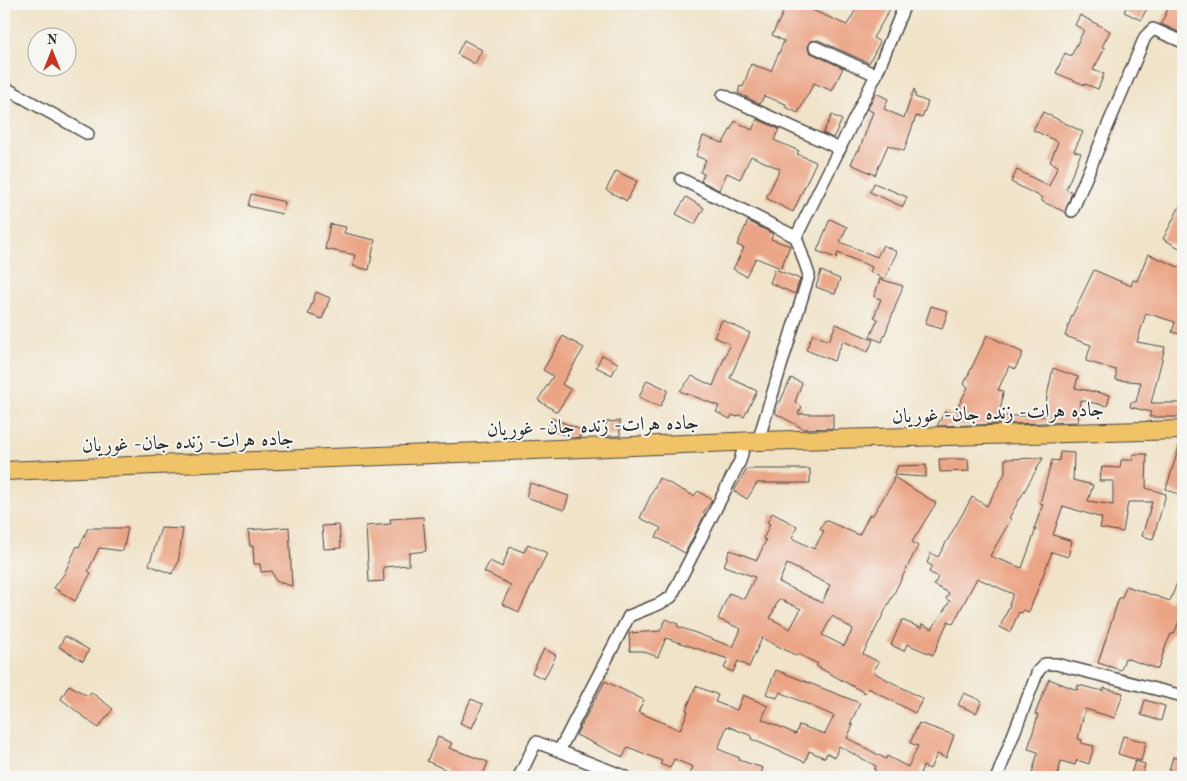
<svg xmlns="http://www.w3.org/2000/svg" width="1187" height="781" viewBox="0 0 1187 781" font-family="'Old Standard TT',Amiri,serif">
  <style>
    .building { fill: #eba485; fill-rule: evenodd }
    .lines { fill: none; stroke-linecap: round; stroke-linejoin: round }
    .street-casing { stroke: #494743; stroke-width: 14 }
    .primary-casing { stroke: #494743; stroke-width: 20 }
    .street { stroke: #fff; stroke-width: 11 }
    .primary { stroke: #f0c369; stroke-width: 18 }
    .labels { text-anchor: middle; dominant-baseline: central; stroke-width: 4; stroke-linejoin: round; paint-order: stroke }
    .street-label { font-size: 20px; fill: #2b2b2b; stroke: #f6f6f2 }
  </style>
  <rect width="100%" height="100%" fill="#f6f6f2"/>
  <filter id="ink" filterUnits="userSpaceOnUse"><feTurbulence type="fractalNoise" baseFrequency=".02" numOctaves="2"/><feDisplacementMap in="SourceGraphic" scale="10" xChannelSelector="R" yChannelSelector="G"/><feConvolveMatrix kernelMatrix="1 2 1 2 8 2 1 2 1" color-interpolation-filters="sRGB"/></filter>
  <filter id="wash" filterUnits="userSpaceOnUse"><feTurbulence type="fractalNoise" baseFrequency=".0096" numOctaves="4" result="noise"/><feDisplacementMap in="SourceGraphic" scale="20" xChannelSelector="R" yChannelSelector="G"/><feGaussianBlur stdDeviation="1.12" result="paint"/><feColorMatrix in="noise" values="0 0 0 0 0 0 0 0 0 0 0 0 0 0 0 0 0 1.4 0 .05"/><feComposite in="paint" operator="in"/></filter>
  <g filter="url(#wash)">
    <rect width="100%" height="100%" fill="#f0e3c8"/>
    <g id="blocks">
      <g class="building">
        <path d="M764,4H798L847,25L859,4H893L873,38L880,42L869,63L818,40L810,41L808,47L809,52L843,68L832,91L814,83L798,113L785,107L786,104L764,96L760,104L738,93L740,86L743,87L751,64L771,71L784,41L772,35L783,13Z"/>
        <path d="M1128,4H1149L1141,20L1124,12Z"/>
        <path d="M1170,4H1183V34L1161,24Z"/>
        <path d="M1080,15L1110,31L1102,47L1105,48L1093,70L1104,74L1098,89L1085,84V85L1056,73L1065,53L1071,56L1084,30L1075,25Z"/>
        <path d="M464,40L482,50L475,64L457,54Z"/>
        <path d="M914,89L915,90V97L928,102L922,118L916,116L904,151L888,145L875,175L851,164L857,150L859,151L873,112L867,109L876,93L888,99L884,109L904,118Z"/>
        <path d="M1043,112L1083,132L1074,151L1081,153L1066,189L1072,192L1065,212L1041,201L1043,198L1011,182L1017,170L1049,186L1058,166L1050,162L1058,142L1033,130Z"/>
        <path d="M832,115L842,120L833,138L823,133Z"/>
        <path d="M757,119L779,129L774,140L799,151L797,154L816,162L793,212L766,198L780,169L751,156L740,179L727,173L719,190L701,181L704,174L700,172L706,160L696,156L703,136L723,143L735,121L752,130Z"/>
        <path d="M616,171L637,181L627,201L606,190Z"/>
        <path d="M874,183L907,197L903,207L870,192Z"/>
        <path d="M251,194L285,202L282,214L248,206Z"/>
        <path d="M686,197L704,208L695,224L676,214Z"/>
        <path d="M1183,200V250L1163,239Z"/>
        <path d="M830,219L847,227L840,242L877,257L883,245L897,252L884,279L870,272L872,267L838,253L836,258L817,251Z"/>
        <path d="M748,221L773,234L771,239L790,246L781,268L756,258L746,276L733,269L744,248L737,245Z"/>
        <path d="M330,224L346,227L344,233L375,240L369,270L353,266L355,255L325,249Z"/>
        <path d="M1148,254L1183,269V335L1172,332L1175,322L1146,313L1137,342L1165,347L1151,403H1183V417H1149L1151,412L1130,407L1131,402H1136L1141,382L1116,380V370L1086,361L1091,345L1065,336L1071,318L1094,270L1131,286L1133,280L1137,281Z"/>
        <path d="M775,269L800,279L795,294L770,283Z"/>
        <path d="M821,271L840,279L835,294L816,287Z"/>
        <path d="M880,279L903,286L882,342L870,337L878,319L874,317L881,299L874,297Z"/>
        <path d="M316,292L330,298L322,319L308,314Z"/>
        <path d="M931,306L948,311L942,329L925,324Z"/>
        <path d="M722,320L750,333L730,378L757,391L744,417L739,415L737,417L732,415L730,419L716,412L719,406L680,391L692,376L713,386L730,344L714,337Z"/>
        <path d="M836,324L873,340L868,352L843,341L834,361L806,350L813,334L829,341Z"/>
        <path d="M987,335L1023,353L1015,369L1009,366L998,390L1003,391L1000,416H1045L1047,396L1053,368L1078,377L1075,388L1110,395L1107,406L1080,400L1078,422L937,426L945,411L953,416L968,387L964,384Z"/>
        <path d="M563,336L584,348L562,384L571,390L557,412L538,400L553,376L543,370Z"/>
        <path d="M602,355L618,363L612,375L596,367Z"/>
        <path d="M791,378L802,383L795,402L802,407L798,414H833V428L804,429L775,413Z"/>
        <path d="M647,380L668,390L660,407L639,397Z"/>
        <path d="M551,418L582,430L580,437L573,438L547,429Z"/>
        <path d="M620,421V436H607L606,422Z"/>
        <path d="M1181,441H1183V496L1166,489Z"/>
        <path d="M1060,452L1074,453L1073,480L1093,485L1088,501L1113,505V481H1099L1102,467L1120,468L1121,460H1133V454H1147L1146,488L1166,494L1153,539L1142,536L1152,502H1128L1123,532L1100,528L1102,518L1063,506L1053,535L1072,541L1068,557L1052,552L1029,612L1023,610L1022,613L1019,612L1010,632L1000,627L1010,605H1009L1013,594L977,578L953,624L948,621L933,655L907,644L904,651L891,645L902,620L921,628L922,624L932,629L950,601L946,599L949,593L934,585L938,577L929,572L932,566L927,563L931,553L938,557L972,497L987,506L1005,473V459L1043,458L1009,518L1011,519L990,556L1022,568L1036,529H1034L1043,504L1040,503L1052,460L1059,461Z"/>
        <path d="M939,459H968L969,471L940,472Z"/>
        <path d="M926,465V477L894,475L898,466Z"/>
        <path d="M747,469H810V483H757L747,499L734,491Z"/>
        <path d="M894,477L936,503L912,542L918,546L863,654L879,662L873,672L923,699L915,713L868,688L865,693L816,666L818,664L798,654L797,656L762,638L749,667L738,661L733,672L724,668L728,659L666,638L658,657L642,651H630L629,633L660,631L666,619L678,624L677,626L733,647L741,629L718,619L729,593L744,599L755,577L724,566L730,550L757,560L766,540L763,539L770,524L767,523L772,513L797,526L792,538L814,549L824,531L820,529L825,520L859,535L870,514L872,516L892,484ZM787,564L830,585L822,603L779,582ZM779,599L801,609L790,629L770,618ZM832,616L853,629L844,646L822,635Z"/>
        <path d="M659,478L694,496L698,491L712,500L703,513L705,514L685,553L656,537L661,528L640,518Z"/>
        <path d="M530,483L569,496L564,510L526,497Z"/>
        <path d="M423,517L426,551L409,553V565L383,567L384,581L369,582L366,526L391,524L390,519Z"/>
        <path d="M339,525L341,548L324,549L322,526Z"/>
        <path d="M289,527L292,586L276,581L272,571L261,572L260,564H254L253,546H250L248,530Z"/>
        <path d="M88,528H128L123,551L99,548L88,571L91,573L75,601L54,588L64,574L77,546L79,547Z"/>
        <path d="M161,528L183,529L178,563L172,574L149,565Z"/>
        <path d="M528,544L547,553L519,612L502,604L511,585L484,572L490,561L502,567L510,547L524,552Z"/>
        <path d="M1182,570L1183,611L1174,634H1171L1166,645L1158,669L1125,658L1121,670L1098,663L1119,598H1122L1126,586L1170,601Z"/>
        <path d="M65,636L89,650L83,661L59,647Z"/>
        <path d="M544,649L556,655L544,679L532,673Z"/>
        <path d="M776,670L860,703L850,724L853,725L847,738L886,759L887,756L908,767L918,746L910,743L919,723L954,735L946,758L937,754L930,769L923,766L920,773L929,777H900L894,774L892,777H886L874,770L876,766L839,746L835,757L827,753L825,758L809,751L805,762L751,739L752,736L727,726L718,749L740,758L739,760L763,768L760,777H715L706,773L704,777H689L693,767L674,759L670,768L660,764L662,761L628,747L623,757L576,735L605,681L644,700L638,712L680,730L688,711L686,710L696,686L718,695L715,702L737,710L743,695L768,706L762,719L796,734L799,725L825,734L834,716L780,692L777,698L766,694Z"/>
        <path d="M1049,679L1077,690L1078,685L1103,691L1104,688L1123,693L1115,718L1085,709L1078,739L1082,740L1081,743L1094,746L1089,764L1077,760L1075,765L1061,761L1057,777H1031L1038,752L1028,749L1038,715L1035,714Z"/>
        <path d="M69,685L88,696L91,692L113,709L98,728L61,699Z"/>
        <path d="M964,693L982,701L976,713L958,705Z"/>
        <path d="M471,699L483,704L472,728L460,723Z"/>
        <path d="M1145,700L1165,706L1161,721L1141,715Z"/>
        <path d="M1123,736L1146,742L1141,761L1118,754Z"/>
        <path d="M438,737L452,743L449,748L488,762L482,777H462L445,772L446,770L427,761Z"/>
        <path d="M1173,757L1183,760V777H1167Z"/>
        <path d="M1135,761L1145,764L1142,777H1130Z"/>
      </g>
    </g>
  </g>
  <g filter="url(#ink)">
    <use href="#blocks" fill-opacity="0" stroke="#494743" stroke-width="1"/>
    <g class="lines">
      <g class="street-casing">
        <g id="street">
          <path d="M815,47L876,75"/>
          <path d="M4,87L88,134"/>
          <path d="M723,95L840,149"/>
          <path d="M681,179L796,237"/>
          <path d="M1072,211L1145,37L1153,29L1183,42"/>
          <path d="M758,441L809,275L796,237L876,75L905,4"/>
          <path d="M559,751L629,616L659,604L671,597L740,461L745,442"/>
          <path d="M519,777L536,742L626,777"/>
          <path d="M997,777L1038,671L1045,664H1056L1183,696"/>
        </g>
      </g>
      <g class="primary-casing">
        <path id="primary" d="M4,471L758,441L1183,430"/>
      </g>
      <use href="#street" class="street"/>
      <use href="#primary" class="primary"/>
    </g>
  </g>
  <g class="labels">
    <g class="street-label">
      <text transform="translate(998 414) rotate(-2)">جاده هرات- زنده جان- غوریان</text>
      <text transform="translate(593 427) rotate(-2)">جاده هرات- زنده جان- غوریان</text>
      <text transform="translate(188 443) rotate(-2)">جاده هرات- زنده جان- غوریان</text>
    </g>
  </g>
  <rect width="1187" height="781" fill="none" stroke="#f6f6f2" stroke-width="20"/>
  <g transform="translate(52 52)"><circle r="24" fill="#f6f6f2" stroke="#a5a5a2"/>
  <path d="M0-4L9 19L0 12L-9 19Z" fill="#c8321e"/>
  <text y="-8" font-size="14" font-weight="bold" text-anchor="middle" fill="#2b2b2b">N</text>
  </g>
</svg>
